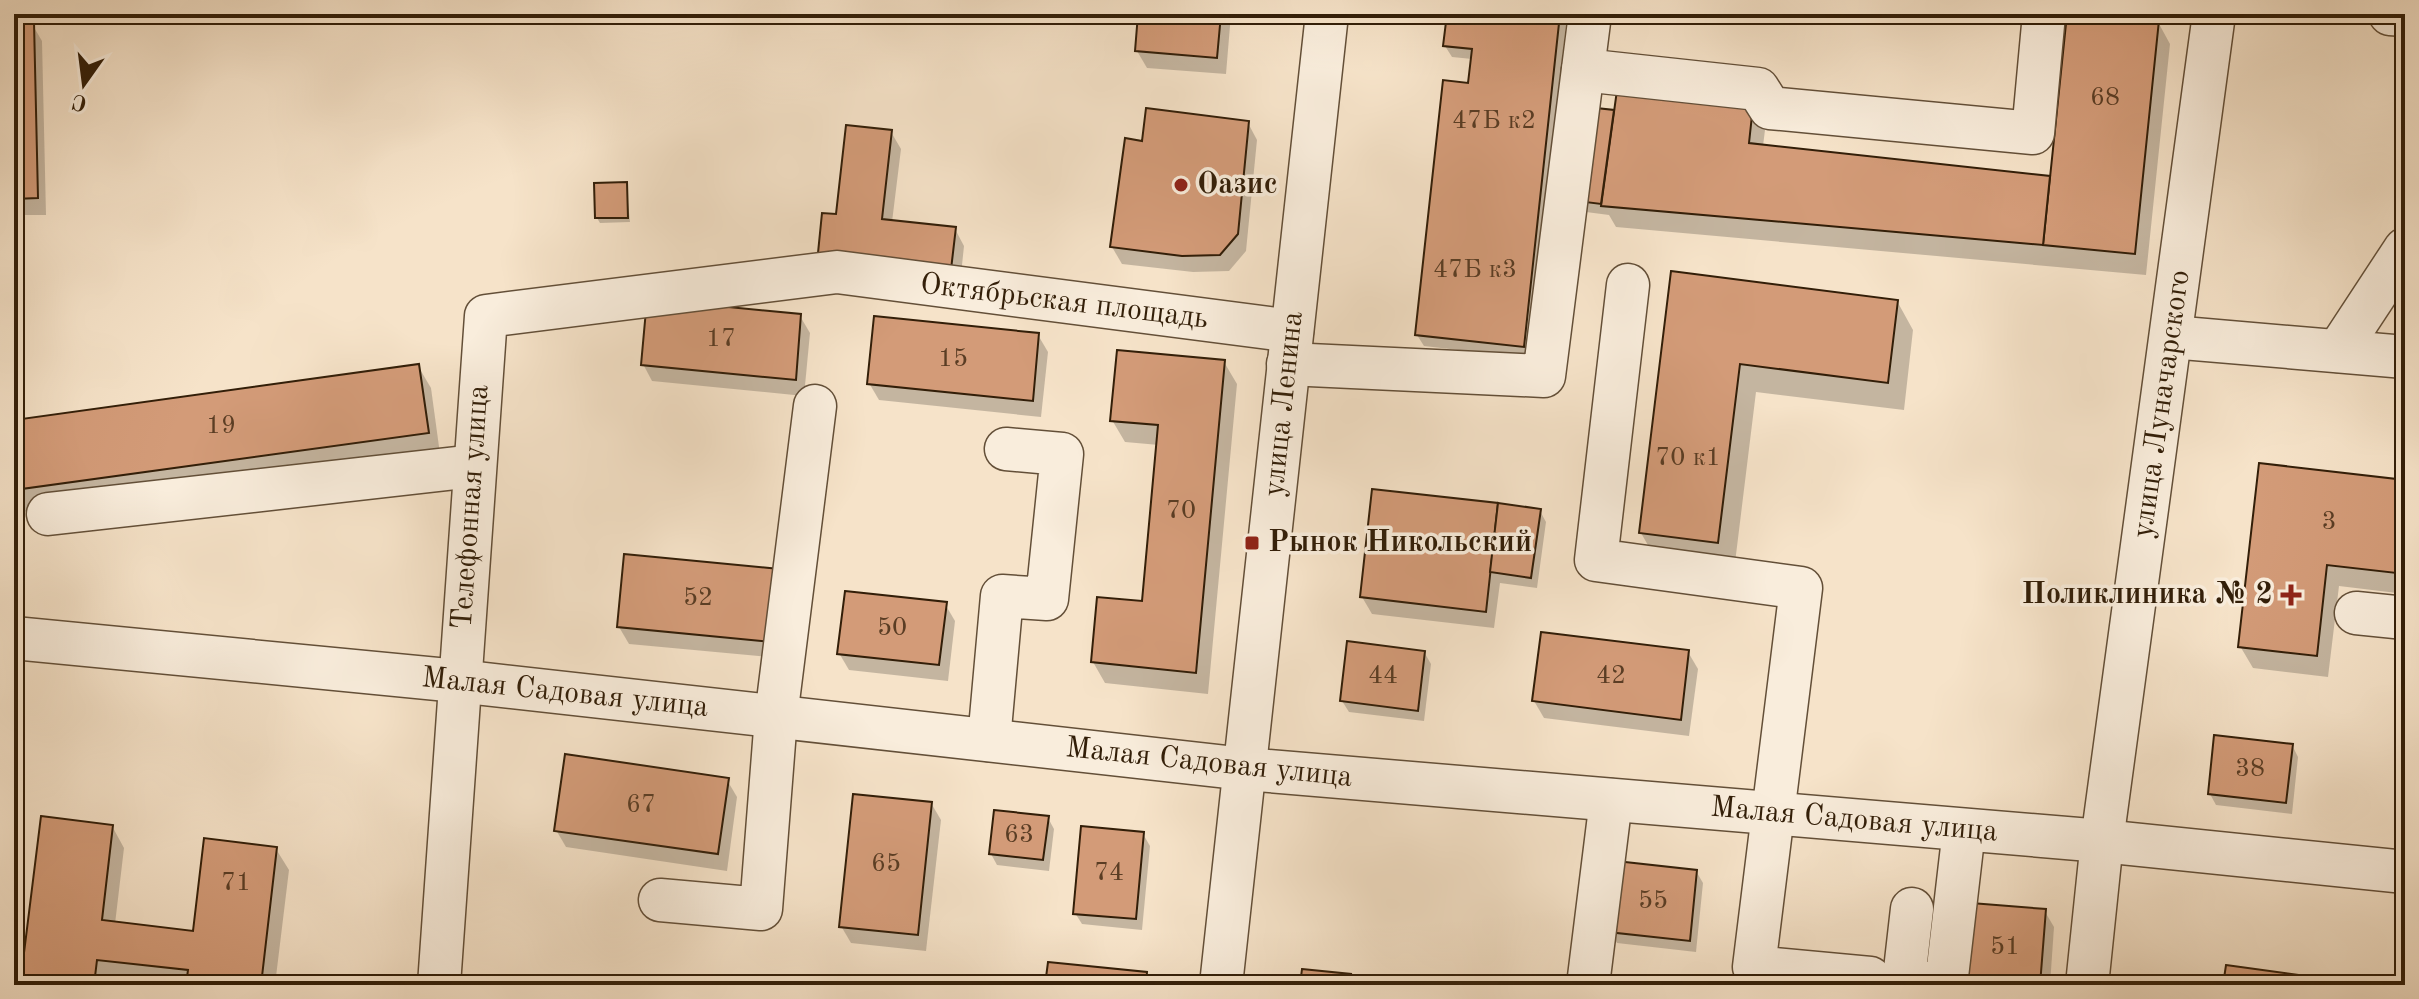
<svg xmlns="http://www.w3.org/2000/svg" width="2419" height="999" viewBox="0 0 2419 999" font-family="'Old Standard TT',serif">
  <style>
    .shadow { fill: #0003 }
    .building { fill: #d39b78; stroke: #321e08; stroke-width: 2 }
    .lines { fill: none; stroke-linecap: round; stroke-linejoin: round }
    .minor-casing { stroke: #634f38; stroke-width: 45 }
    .minor { stroke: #f9eddc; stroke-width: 42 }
    .poi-dot { fill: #8f2418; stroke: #f9eddc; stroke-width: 3 }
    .labels { text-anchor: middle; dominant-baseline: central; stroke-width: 7; stroke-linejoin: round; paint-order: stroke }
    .number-label { font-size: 26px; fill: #5a3d24 }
    .poi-label { font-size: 30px; font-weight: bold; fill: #321e08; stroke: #f9eddc; text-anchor: start }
    .street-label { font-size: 30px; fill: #321e08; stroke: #f9eddc }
  </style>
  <rect width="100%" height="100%" fill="#f6e3c9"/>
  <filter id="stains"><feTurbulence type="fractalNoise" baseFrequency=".0025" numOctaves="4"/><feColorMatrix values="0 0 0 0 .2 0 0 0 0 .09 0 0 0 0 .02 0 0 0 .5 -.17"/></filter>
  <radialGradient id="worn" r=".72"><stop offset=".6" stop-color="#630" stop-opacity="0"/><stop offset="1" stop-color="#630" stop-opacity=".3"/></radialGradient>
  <g class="shadow">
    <path d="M785,14H820L819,24L789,21Z"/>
    <path d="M1140,14H1231L1226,74L1147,68L1137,51Z"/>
    <path d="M1449,14H1567L1529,358L1424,346L1417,335L1472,59L1452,57L1445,46Z"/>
    <path d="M2069,14L2158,22L2170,44L2146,275L1616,227L1609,215L1586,212L1579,200L1613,112L1615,115L1752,108L1765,130L1763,146L2052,178Z"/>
    <path d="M14,24H32L42,41L46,215H14Z"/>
    <path d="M1248,123L1257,140L1246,251L1229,271L1193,272L1122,264L1112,247L1144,143Z"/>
    <path d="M891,132L901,149L892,222L955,229L964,246L959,294L838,216Z"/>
    <path d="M626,184L630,222L600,223L597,218Z"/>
    <path d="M1673,273L1897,301L1913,330L1904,410L1756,392L1734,571L1657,561L1641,533Z"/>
    <path d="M800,316L810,333L804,396L652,381L643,364Z"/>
    <path d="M1038,335L1048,352L1041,417L879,400L869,383Z"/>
    <path d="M1224,362L1237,384L1208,694L1105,683L1093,662L1144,604L1159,445L1125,442L1112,420Z"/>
    <path d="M418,366L431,388L440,454L14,513V422Z"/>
    <path d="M2405,482V594L2339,586L2328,677L2253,668L2240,646Z"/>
    <path d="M1540,511L1546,522L1537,588L1500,583L1494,628L1372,614L1362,597Z"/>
    <path d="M778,571L780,658L629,644L619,627Z"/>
    <path d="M945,604L955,621L948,681L849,670L839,653Z"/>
    <path d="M1424,652L1431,664L1424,721L1349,712L1342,701Z"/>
    <path d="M1688,652L1698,669L1689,736L1544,718L1534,701Z"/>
    <path d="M2292,745L2298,757L2292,814L2216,805L2210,794Z"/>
    <path d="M727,780L737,797L727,871L566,847L556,830Z"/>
    <path d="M931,803L941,820L926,951L851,943L841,926Z"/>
    <path d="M1048,818L1054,829L1049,871L997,865L991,854Z"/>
    <path d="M112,826L124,848L115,924L194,933L276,849L289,870L275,985H147L108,980V985H22Z"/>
    <path d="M1143,834L1150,846L1142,930L1082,924L1075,913Z"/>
    <path d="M1696,871L1703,883L1696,952L1617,943L1610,932Z"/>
    <path d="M2044,910L2054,927L2050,985H1966Z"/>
  </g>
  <g class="building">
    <path d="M1138,14H1221L1217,58L1135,51Z"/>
    <path d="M1447,14H1560L1524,347L1415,335L1443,80L1468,83L1472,49L1443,46Z"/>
    <path d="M2067,14L2159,20L2135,254L2043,245Z"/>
    <path d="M14,22H34L38,198L14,199Z"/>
    <path d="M1617,90L1753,106L1749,143L2050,176L2043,245L1601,206Z"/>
    <path d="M1587,107L1614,110L1601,204L1577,201Z"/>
    <path d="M1146,108L1249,121L1238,234L1220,255L1182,256L1110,247L1125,138L1142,141Z"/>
    <path d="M846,125L892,130L882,219L956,227L950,278L817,263L822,213L836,214Z"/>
    <path d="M627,182L628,218H595L594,183Z"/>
    <path d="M1671,271L1898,300L1888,383L1740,364L1718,543L1639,533Z"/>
    <path d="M647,299L801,314L796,380L641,365Z"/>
    <path d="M874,316L1039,333L1033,401L867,384Z"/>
    <path d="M1117,350L1225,360L1196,673L1091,662L1097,597L1142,601L1158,425L1110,421Z"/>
    <path d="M419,364L429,433L14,490V420Z"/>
    <path d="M2259,463L2405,480V574L2327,565L2317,656L2238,647Z"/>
    <path d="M1372,489L1498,503L1486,612L1360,597Z"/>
    <path d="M1498,503L1541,509L1531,578L1490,572Z"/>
    <path d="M624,554L779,569L771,642L617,627Z"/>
    <path d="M845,591L947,602L939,665L837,654Z"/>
    <path d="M1541,632L1689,650L1681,720L1532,701Z"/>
    <path d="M1347,641L1425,651L1418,711L1340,701Z"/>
    <path d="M2214,735L2293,744L2286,803L2208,794Z"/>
    <path d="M565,754L729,778L718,854L554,831Z"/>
    <path d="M853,794L932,802L918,935L839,927Z"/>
    <path d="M994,810L1049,816L1043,860L989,854Z"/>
    <path d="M41,816L113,825L102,920L193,931L204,838L277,847L261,985H186L188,970L97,960L94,985H20Z"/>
    <path d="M1081,826L1144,832L1136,919L1073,914Z"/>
    <path d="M1616,861L1697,870L1690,941L1608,932Z"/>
    <path d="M1971,903L2046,909L2040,985H1964Z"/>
    <path d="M1048,962L1147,972L1146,985H1045Z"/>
    <path d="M2226,965L2372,985H2223Z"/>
    <path d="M1302,969L1351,974L1349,985H1300Z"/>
    <path d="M825,980L874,984V985H825Z"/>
  </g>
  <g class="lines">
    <g class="minor-casing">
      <g id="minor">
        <path d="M2390,14L2405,15"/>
        <path d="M1583,70L1758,89L1770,108L2033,133L2044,14"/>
        <path d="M1628,285L1596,560L1801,588L1754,967L1870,978"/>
        <path d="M2171,337L2405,357"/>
        <path d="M2338,351L2405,249"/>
        <path d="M1288,364L1544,376L1590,14"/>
        <path d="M48,514L474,466"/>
        <path d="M2356,613L2405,618"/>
        <path d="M14,638L458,681L1245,769L2102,841L2405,872"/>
        <path d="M989,740L1002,596L1047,599L1062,454L1006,449"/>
        <path d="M660,900L761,909L776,717L815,406"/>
        <path d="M1912,909L1904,979L1936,985"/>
        <path d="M439,985L486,316L837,272L1292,331"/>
        <path d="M1221,985L1327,14"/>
        <path d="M1588,985L1611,800"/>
        <path d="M1946,985L1964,830"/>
        <path d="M2087,985L2102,841L2214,14"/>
      </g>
    </g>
    <use href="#minor" class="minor"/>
  </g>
  <g class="poi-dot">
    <circle cx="1181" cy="185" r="8"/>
    <rect x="1244" y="535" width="16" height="16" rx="4"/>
    <path d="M2287 583h8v8h8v8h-8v8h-8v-8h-8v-8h8z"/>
  </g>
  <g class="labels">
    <g class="number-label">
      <text x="2105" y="98">68</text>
      <text x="1494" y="121">47Б к2</text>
      <text x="1475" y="270">47Б к3</text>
      <text x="721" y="339">17</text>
      <text x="953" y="359">15</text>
      <text x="221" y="426">19</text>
      <text x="1688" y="458">70 к1</text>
      <text x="1181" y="511">70</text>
      <text x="2329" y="522">3</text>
      <text x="698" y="598">52</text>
      <text x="892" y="628">50</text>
      <text x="1383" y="676">44</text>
      <text x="1611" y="676">42</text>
      <text x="2250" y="769">38</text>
      <text x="641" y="805">67</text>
      <text x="1019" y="835">63</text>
      <text x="886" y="864">65</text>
      <text x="1109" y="873">74</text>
      <text x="236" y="883">71</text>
      <text x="1653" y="901">55</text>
      <text x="2005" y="947">51</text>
    </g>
    <g class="poi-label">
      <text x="1197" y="185">Оазис</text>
      <text x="1268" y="543">Рынок Никольский</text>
      <text x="2273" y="595" text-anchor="end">Поликлиника № 2</text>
    </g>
    <g class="street-label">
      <text transform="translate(1064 302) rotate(7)">Октябрьская площадь</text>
      <text transform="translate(1284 404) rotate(-84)">улица Ленина</text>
      <text transform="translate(2162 404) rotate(-82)">улица Луначарского</text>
      <text transform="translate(471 507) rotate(-86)">Телефонная улица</text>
      <text transform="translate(565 693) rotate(6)">Малая Садовая улица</text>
      <text transform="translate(1209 763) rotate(6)">Малая Садовая улица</text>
      <text transform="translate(1854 820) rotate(5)">Малая Садовая улица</text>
    </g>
  </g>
  <rect width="2419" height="999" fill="none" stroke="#f6e3c9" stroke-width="48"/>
  <rect x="16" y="16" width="2387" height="967" fill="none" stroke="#321e08" stroke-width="4"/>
  <rect x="24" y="24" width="2371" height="951" fill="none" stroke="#321e08" stroke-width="2"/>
  <g transform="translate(84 84) rotate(194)" stroke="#f9eddc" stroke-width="6" paint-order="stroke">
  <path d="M0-6L14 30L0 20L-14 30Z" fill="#321e08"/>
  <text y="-12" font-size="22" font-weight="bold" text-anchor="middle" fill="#321e08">С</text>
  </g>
  <rect width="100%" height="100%" filter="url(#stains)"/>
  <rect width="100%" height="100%" fill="url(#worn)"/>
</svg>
